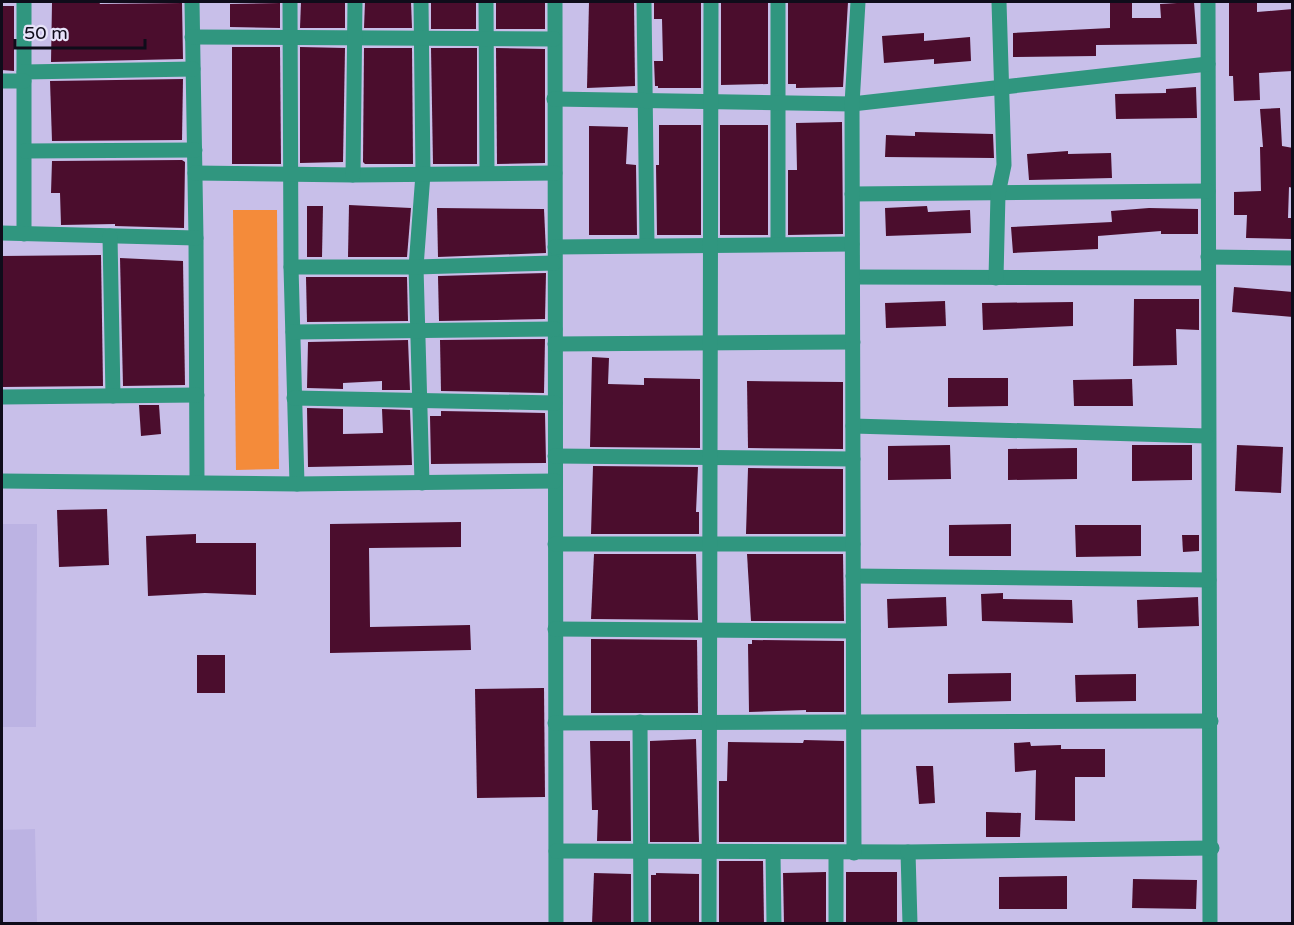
<svg xmlns="http://www.w3.org/2000/svg" width="1294" height="925" viewBox="0 0 1294 925" font-family="'Varela Round',sans-serif">
  <style>
    .built { fill: #bcb3e3 }
    .green { fill: #f48b3a }
    .building { fill: #4b0d2d }
    .lines { fill: none; stroke-linecap: round; stroke-linejoin: round }
    .street { stroke: #30967f; stroke-width: 15 }
  </style>
  <rect width="100%" height="100%" fill="#c8bfe9"/>
  <g class="built">
    <path d="M2,524H37L36,727H2Z"/>
    <path d="M35,829L37,923H2V830Z"/>
  </g>
  <path class="green" d="M233,210H277L279,469L236,470Z"/>
  <g class="building">
    <path d="M99,2L100,4L182,3L183,59L51,62L52,3Z"/>
    <path d="M301,2H345V28H300Z"/>
    <path d="M365,2H411L412,28H364Z"/>
    <path d="M476,2V29H431V3Z"/>
    <rect x="496" y="2" width="49" height="27"/>
    <path d="M589,2H634L635,86L587,88Z"/>
    <path d="M654,2H701V88H658V86H655L654,61H663L662,19H654Z"/>
    <path d="M721,2H768V84L721,85Z"/>
    <path d="M788,2H848L843,87L796,88V84H788Z"/>
    <path d="M1110,2H1132V18H1161L1160,4L1194,2L1197,44L1096,45V56L1013,57V33L1110,28Z"/>
    <path d="M1229,2H1257V12L1293,9V71L1259,73L1260,100L1234,101L1233,76H1229Z"/>
    <path d="M280,3V28L230,27V4Z"/>
    <path d="M2,6H14V71L2,70Z"/>
    <path d="M924,33V41L970,37L971,61L934,64V59L884,63L882,36Z"/>
    <path d="M232,47H280L281,164H232Z"/>
    <path d="M300,47L345,48L343,162L300,163Z"/>
    <path d="M364,48H412L413,164H365L363,162Z"/>
    <path d="M431,48H477V164H433Z"/>
    <path d="M496,48L545,49V163L497,164Z"/>
    <path d="M183,79L182,140L52,141L50,81Z"/>
    <path d="M1196,87L1197,118L1116,119L1115,94L1166,93V89Z"/>
    <path d="M1280,108L1282,146L1293,148V188L1289,187L1288,218H1293V239L1246,238L1247,215H1234V192L1261,191L1260,147H1263L1260,109Z"/>
    <path d="M842,122L843,234L788,235V170H797L796,123Z"/>
    <path d="M659,125H701V235H657L656,165H659Z"/>
    <rect x="720" y="125" width="48" height="110"/>
    <path d="M589,126L628,127L626,164L636,165L637,235H589Z"/>
    <path d="M915,132L993,134L994,158L885,157L886,135L915,136Z"/>
    <path d="M1068,151V154L1111,153L1112,178L1029,180L1027,154Z"/>
    <path d="M182,160L185,162L184,228L115,226V224L61,225L60,193H51L52,161Z"/>
    <path d="M349,205L411,208L407,257H348Z"/>
    <path d="M307,206H323L322,257H307Z"/>
    <path d="M927,206L928,212L970,210L971,233L886,236L885,208Z"/>
    <path d="M437,208L544,209L546,253L438,257Z"/>
    <path d="M1149,208L1198,209V234H1161V231L1098,236V249L1013,253L1011,227L1112,222L1111,211Z"/>
    <path d="M101,255L103,386L2,387V256Z"/>
    <path d="M120,258L183,261L185,385L123,386Z"/>
    <path d="M546,273L545,319L439,321L438,276Z"/>
    <path d="M306,277H407L408,321L307,322Z"/>
    <path d="M1234,287L1293,292V317L1232,312Z"/>
    <path d="M1134,299H1199V330L1176,329L1177,365L1133,366Z"/>
    <path d="M945,301L946,326L886,328L885,303Z"/>
    <path d="M1073,302V326L983,330L982,303Z"/>
    <path d="M545,339L544,393L441,391L440,340Z"/>
    <path d="M408,340L410,390H382V381L343,383V389L307,388L308,342Z"/>
    <path d="M592,357L609,358L608,384L644,385V378L700,379V448L590,447Z"/>
    <path d="M948,378H1008V406L948,407Z"/>
    <path d="M1132,379L1133,406H1074L1073,380Z"/>
    <path d="M747,381L843,382V449L748,448Z"/>
    <path d="M139,405H159L161,434L141,436Z"/>
    <path d="M307,408L343,409V434L383,433L382,409L410,410L412,465L308,467Z"/>
    <path d="M441,411L545,413L546,463L431,464L430,416H441Z"/>
    <path d="M950,445L951,479L888,480V446Z"/>
    <path d="M1132,445H1192V480L1132,481Z"/>
    <path d="M1237,445L1283,447L1281,493L1235,491Z"/>
    <path d="M1077,448V479L1008,480V449Z"/>
    <path d="M593,466L698,467L696,512H699V534H591Z"/>
    <path d="M748,468L843,469V534H746Z"/>
    <path d="M107,509L109,565L59,567L57,510Z"/>
    <path d="M461,522V547L369,548L370,627L470,625L471,650L330,653V524Z"/>
    <path d="M1011,524V556H949V525Z"/>
    <path d="M1075,525H1141V556L1076,557Z"/>
    <path d="M196,534V543H256V595L205,593L148,596L146,536Z"/>
    <path d="M1182,535H1199V551L1183,552Z"/>
    <path d="M594,554H696L698,620L591,619Z"/>
    <path d="M747,554H843L844,621H751Z"/>
    <path d="M1003,593V599L1072,600L1073,623L982,621L981,594Z"/>
    <path d="M946,597L947,626L888,628L887,599Z"/>
    <path d="M1198,597L1199,626L1138,628L1137,600Z"/>
    <path d="M591,639L697,640L698,713H591Z"/>
    <path d="M752,640L844,641V712H806V710L749,712L748,644H752Z"/>
    <rect x="197" y="655" width="28" height="38"/>
    <path d="M1011,673V701L948,703V674Z"/>
    <path d="M1136,674V701L1076,702L1075,675Z"/>
    <path d="M544,688L545,797L477,798L475,689Z"/>
    <path d="M696,739L699,842H650V741Z"/>
    <path d="M804,740L844,741V842H719V781H727L728,742L803,743Z"/>
    <path d="M590,741H630L631,841H597L598,810H592Z"/>
    <path d="M1030,742L1031,746L1061,745V749H1105V777H1075V821L1035,820L1036,770L1015,772L1014,743Z"/>
    <path d="M916,766H933L935,803L919,804Z"/>
    <path d="M986,812L1021,813L1020,837H986Z"/>
    <path d="M719,861H763L764,924H719Z"/>
    <path d="M826,872V924H784L783,873Z"/>
    <rect x="846" y="872" width="51" height="52"/>
    <path d="M594,873L631,874V924H592Z"/>
    <path d="M656,873L699,874V924H651V875H656Z"/>
    <path d="M1067,876V909H999V877Z"/>
    <path d="M1133,879L1197,880L1196,909L1132,908Z"/>
  </g>
  <g class="lines">
    <g class="street">
      <path d="M24,2V234"/>
      <path d="M192,2L196,238L197,482"/>
      <path d="M290,2L291,267L297,484"/>
      <path d="M421,2L423,174L416,267L422,483"/>
      <path d="M486,2L487,172"/>
      <path d="M555,2L556,924"/>
      <path d="M644,2L647,245"/>
      <path d="M778,2V244"/>
      <path d="M1208,2L1210,924"/>
      <path d="M192,37L554,39"/>
      <path d="M24,72L193,69"/>
      <path d="M2,81H24"/>
      <path d="M554,99L852,104L1208,64"/>
      <path d="M25,151L195,150"/>
      <path d="M195,173L353,175L555,173"/>
      <path d="M353,175L355,2"/>
      <path d="M852,194L1208,191"/>
      <path d="M2,233L196,238"/>
      <path d="M110,236L113,396"/>
      <path d="M555,247L852,244"/>
      <path d="M1208,257L1292,258"/>
      <path d="M291,267H416L554,263"/>
      <path d="M853,277L1207,278"/>
      <path d="M996,278L998,194L1004,165L999,2"/>
      <path d="M293,332L555,329"/>
      <path d="M555,344L853,342"/>
      <path d="M2,397L197,395"/>
      <path d="M294,398L555,403"/>
      <path d="M853,426L1207,436"/>
      <path d="M555,456L853,459"/>
      <path d="M2,481L297,484L555,481"/>
      <path d="M555,544H853"/>
      <path d="M853,576L1209,580"/>
      <path d="M555,629L853,631"/>
      <path d="M640,722L641,924"/>
      <path d="M555,723L1211,721"/>
      <path d="M556,851L908,852L910,924"/>
      <path d="M908,852L1212,848"/>
      <path d="M773,853L774,924"/>
      <path d="M854,853L852,104L858,2"/>
      <path d="M709,924L711,2"/>
      <path d="M836,924V853"/>
    </g>
  </g>
  <rect width="1294" height="925" fill="none" stroke="#0f0c1a" stroke-width="6"/>
  <path d="M15 39v9h130v-9" fill="none" stroke="#0f0c1a" stroke-width="3"/>
  <text x="24" y="39" font-size="18" fill="#0f0c1a" stroke="#e7e3f9" stroke-width="4.5" paint-order="stroke">50 m</text>
</svg>
